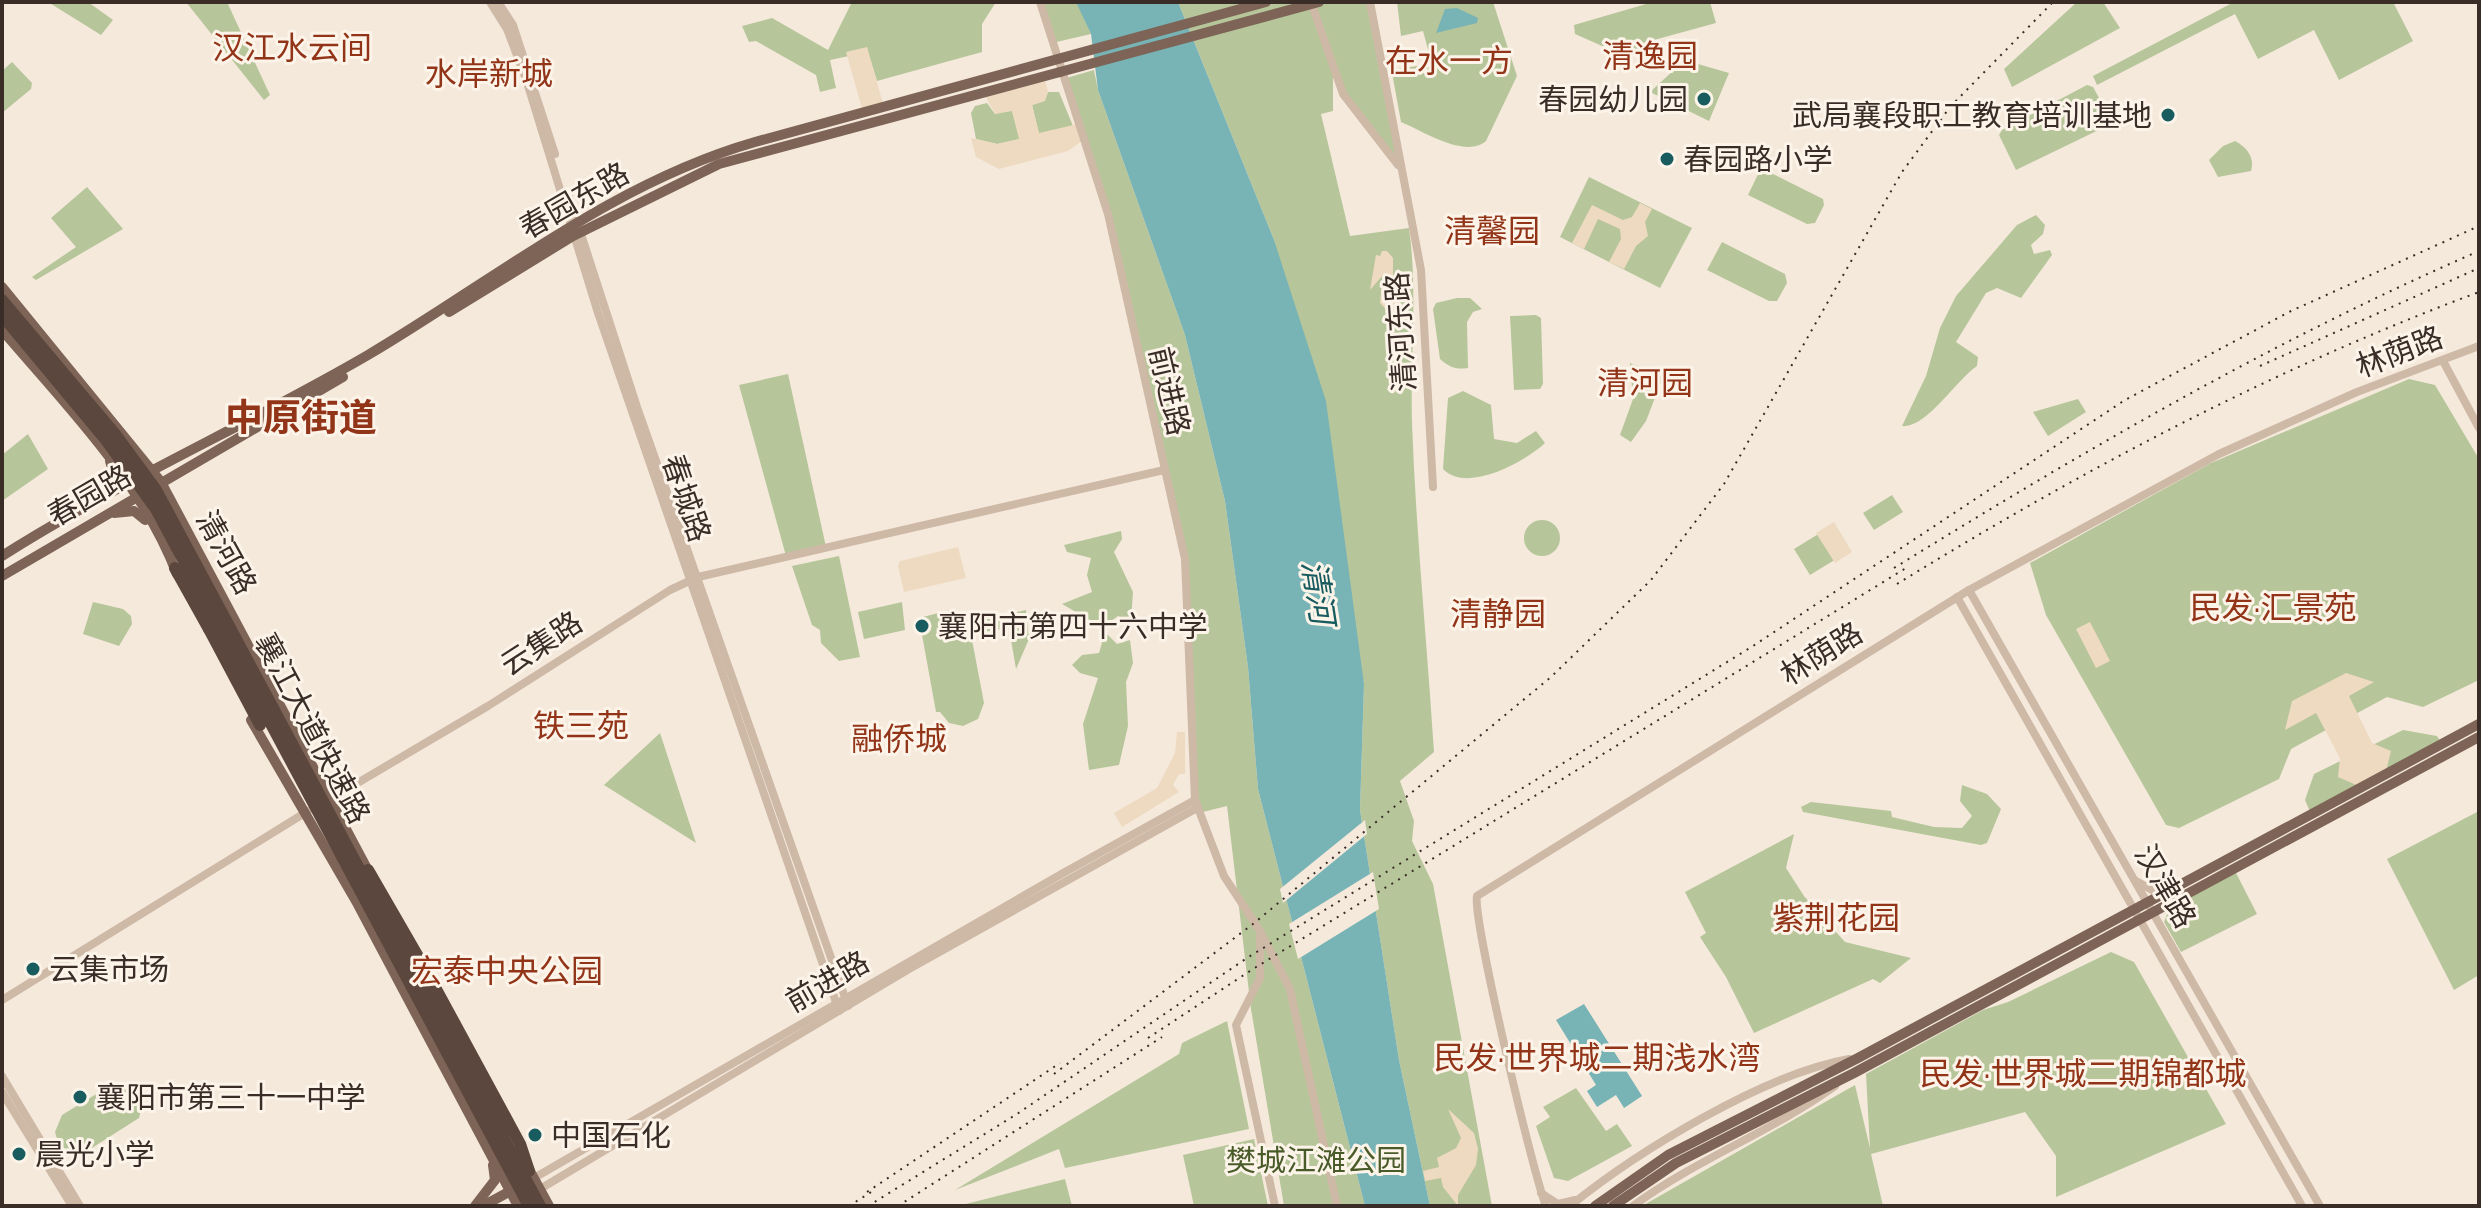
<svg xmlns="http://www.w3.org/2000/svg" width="2481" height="1208" viewBox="0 0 2481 1208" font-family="'Titillium Web','Noto Sans SC',sans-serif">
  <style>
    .green { fill: #b7c69a }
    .plaza { fill: #eedac1 }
    .water { fill: #78b3b5 }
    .pier { fill: #f5e9dc }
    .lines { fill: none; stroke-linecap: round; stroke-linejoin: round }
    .minor { stroke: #ceb8a6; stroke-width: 8 }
    .major { stroke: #7d6457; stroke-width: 10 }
    .highway { stroke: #5c473e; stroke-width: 12 }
    .rail { stroke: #3a2d28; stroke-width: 2; stroke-dasharray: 2 6; stroke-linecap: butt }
    .major-bridge { stroke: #7d6457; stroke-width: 10 }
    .highway-bridge { stroke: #5c473e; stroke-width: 12 }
    .poi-dot { fill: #185c60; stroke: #fcf3e9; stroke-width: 3 }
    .labels { text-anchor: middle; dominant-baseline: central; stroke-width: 6; stroke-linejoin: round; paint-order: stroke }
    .poi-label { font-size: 30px; fill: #3a2d28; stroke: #fcf3e9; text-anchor: start }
    .street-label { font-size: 30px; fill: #3a2d28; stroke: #fcf3e9 }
    .park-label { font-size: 30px; fill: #495b29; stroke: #fcf3e9 }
    .neighbourhood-label { font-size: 32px; fill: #923418; stroke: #fcf3e9 }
    .water-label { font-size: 32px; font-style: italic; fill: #185c60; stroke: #fcf3e9 }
    .district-label { font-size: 38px; font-weight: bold; fill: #923418; stroke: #fcf3e9 }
  </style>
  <rect width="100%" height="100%" fill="#f5e9dc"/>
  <g class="green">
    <path d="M48,2H88L113,20L101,35Z"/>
    <path d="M186,2H227L270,95L264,100Z"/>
    <path d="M852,2H996L982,24V52L877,81L868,52L830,60L836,88L820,92L816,75L756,41L749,42L742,26L772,18L828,50Z"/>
    <path d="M1040,2H1077L1091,34L1052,43Z"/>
    <path d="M1178,2H1370L1403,175L1333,77V111L1321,114L1350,236L1409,228C1418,292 1410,358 1412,423C1416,533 1427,643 1434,752L1400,781L1414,821L1412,841L1433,884L1492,1206H1430L1399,1060L1360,810L1364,684L1274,240Z"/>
    <path d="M1397,2H1493L1517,76L1486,141C1465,159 1423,131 1401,122L1393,78L1397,69L1432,64L1423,31L1401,36Z"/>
    <path d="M1653,2H1710L1716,23L1654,40L1627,57L1575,34L1574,25Z"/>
    <path d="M2077,2H2103L2120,28L2012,87L2004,69Z"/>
    <path d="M2234,2H2393L2413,41L2339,80L2314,30L2258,59L2235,14L2097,85L2093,76Z"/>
    <path d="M12,62L32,83L31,89L2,113V71Z"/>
    <path d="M1698,64L1729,73L1709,121L1650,92L1674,70Z"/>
    <path d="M1094,70L1098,90L1185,335L1225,501L1248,667L1258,789L1365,1206H1284L1251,1009L1227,806L1199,813L1185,559L1108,214L1063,79Z"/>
    <path d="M2087,85L2093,87L2113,123L2016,170L1999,135L2002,130Z"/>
    <path d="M1048,92H1059L1073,126L1039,134L1032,105L1044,101Z"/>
    <path d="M987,103L995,114L1012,110L1020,139L997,144L976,139L971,113L975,106Z"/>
    <path d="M2235,141C2247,147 2255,158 2251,171L2218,177L2209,160L2223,146Z"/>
    <path d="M1761,168L1823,199L1824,205L1815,223L1807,224L1748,195Z"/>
    <path d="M1589,177L1692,228L1660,288L1560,237Z"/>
    <path d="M87,187L123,229L36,280L32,277L76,247L51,218Z"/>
    <path d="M2036,215L2045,225L2043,234L2031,245L2034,254L2050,250L2052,255L2021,298L1997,288L1986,293L1956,342L1978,357L1977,366C1957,379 1926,429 1902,426L1926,376L1940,328L1956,296L2017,225Z"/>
    <path d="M1722,242L1785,274L1787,283L1777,301H1769L1707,270Z"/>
    <path d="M1457,298H1470L1482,309L1473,312L1467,322L1468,368C1456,370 1449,367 1440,359L1433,309L1436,303Z"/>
    <path d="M1536,315L1541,318L1543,384L1540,389L1514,390L1510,316Z"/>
    <path d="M1630,363L1663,377L1646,421L1631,442L1620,435L1633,399Z"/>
    <path d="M788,374L826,547L786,556L739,385Z"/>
    <path d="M2409,379L2435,385L2479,459V680L2423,707L2387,697L2291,749L2279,779L2179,828L2166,825L2046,615L2030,563L2211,463Z"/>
    <path d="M1463,391L1491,405L1494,439L1517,443L1536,431L1545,443C1525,462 1467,494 1443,469L1448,398Z"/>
    <path d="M2078,399L2086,412L2048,436L2033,412Z"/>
    <path d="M28,434L48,469L2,501V455Z"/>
    <path d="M1892,495L1903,512L1874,530L1863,513Z"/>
    <circle cx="1542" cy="538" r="18"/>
    <path d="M1833,525L1849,551L1810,575L1794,549Z"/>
    <path d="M1121,531L1122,539L1114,552L1133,592L1131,622L1118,616L1107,624L1095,623L1062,604L1092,592L1087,575L1091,558L1067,552L1064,545Z"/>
    <path d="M839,556L860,657L839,661L821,643L820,630L812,625L792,566Z"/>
    <path d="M93,602L123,609L131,616L132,624L119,646L83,634Z"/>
    <path d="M902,602L905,630L864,639L858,612Z"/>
    <path d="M950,610L962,615L969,624L984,703L978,719L963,726L949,723L940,712H936L919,618Z"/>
    <path d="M1026,610L1029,639L1016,669L1009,628L983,632L980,620Z"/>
    <path d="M1105,632L1117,644L1130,640L1133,663L1126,682L1128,726L1119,765L1089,770L1083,724L1098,678L1080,673L1072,665L1082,655L1099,653Z"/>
    <path d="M2403,730L2437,736L2442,744L2311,814L2305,800L2314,774Z"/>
    <path d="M660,733L696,843L604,785Z"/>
    <path d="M1962,785L1987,794L2001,809L1987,843L1981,845L1803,812L1801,807L1811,802L1891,811L1892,817L1934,827L1962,828L1972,816L1960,801Z"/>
    <path d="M2479,811V975L2454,990L2387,859Z"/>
    <path d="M1794,834L1786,868L1804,896L1845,942L1911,958L1880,983L1873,979L1754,1033L1726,977L1700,937L1706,933L1685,892Z"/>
    <path d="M2235,871L2257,914L2181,952L2164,922L2171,904Z"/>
    <path d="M2111,952L2134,962L2226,1124L2056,1197V1156L2025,1112L1871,1154L1883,1206H1642L1855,1085L1870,1148L1866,1074L1983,1010L2008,1002Z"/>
    <path d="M1227,1021L1249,1129L1065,1168L1059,1149L955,1190L1179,1054L1182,1043Z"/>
    <path d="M111,1085C132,1082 145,1099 139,1118L84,1153C69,1155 58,1146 55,1132L62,1115Z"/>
    <path d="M1576,1088L1606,1131L1617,1124L1632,1146L1568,1181L1554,1178L1536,1126L1550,1117L1543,1107Z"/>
    <path d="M1254,1139L1268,1206H1194L1183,1155Z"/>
    <path d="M1065,1179L1072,1206H958Z"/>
  </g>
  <g class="plaza">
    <path d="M867,47L884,107L863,112L846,52Z"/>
    <path d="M1044,76L1048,92L1045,101L1032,105L1039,133L1078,124L1083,140L1068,151L999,169L976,157L971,138L997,144L1019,139L1012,111L995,114L983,92Z"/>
    <path d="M1640,203L1652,209L1645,222L1648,236L1636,246L1624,269L1609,262L1621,239L1620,229L1598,219L1584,249L1572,243L1592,205L1623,220L1632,217Z"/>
    <path d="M1382,251H1387L1393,258V287L1401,304L1394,318L1380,303L1383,275L1370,290L1376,255L1380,256Z"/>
    <path d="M1834,522L1852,552L1835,563L1816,533Z"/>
    <path d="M958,547L966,578L904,592L898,566L900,561Z"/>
    <path d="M2090,622L2110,661L2096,668L2076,629Z"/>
    <path d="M2346,673L2374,682L2349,696L2372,743L2391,751L2385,775L2361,787L2338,777L2340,758L2316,713L2285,730L2292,701Z"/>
    <path d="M1177,732H1185V774H1179L1173,785L1179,792L1122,827L1114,813L1157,788L1175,753Z"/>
    <path d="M1448,1109L1474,1133L1478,1149L1476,1165L1458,1195V1206L1443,1187L1441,1178L1425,1181L1423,1171L1439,1167L1437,1158L1456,1148L1461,1138Z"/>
  </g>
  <g class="water">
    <path d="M1076,2H1178L1274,240L1326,401L1364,684L1360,810L1399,1060L1430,1206H1365L1258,789L1248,667L1225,501L1185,335L1098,90L1091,34Z"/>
    <path d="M1457,8L1478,18L1477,23L1436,33L1445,9Z"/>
    <path d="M1584,1004L1642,1096L1624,1108L1616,1095L1597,1107L1587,1091L1596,1085L1556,1020Z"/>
  </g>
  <g class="pier">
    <path d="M1365,820L1367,834L1283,903L1280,889Z"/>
    <path d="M1373,872L1379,909L1298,959L1289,924Z"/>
  </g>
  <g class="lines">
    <g class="minor">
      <path d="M490,2L507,29L526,79L598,313L839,1011"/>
      <path d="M498,2L513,25L555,154"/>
      <path d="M1040,2L1108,214L1185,559L1195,800L1224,876L1260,931L1290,989L1337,1206"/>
      <path d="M1311,2L1343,94L1398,165"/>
      <path d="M1370,2L1421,270L1433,487"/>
      <path d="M568,194L637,407L848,1006"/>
      <path d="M2443,361L2479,428"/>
      <path d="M1969,590L2320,1206"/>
      <path d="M1957,597L2302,1206"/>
      <path d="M327,801L488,706L670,590L698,577L1164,470"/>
      <path d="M2136,881L2152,890H2169"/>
      <path d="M1260,935V978L1236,1025L1275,1206"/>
      <path d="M2,1000L308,811"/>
      <path d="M2,1076L80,1206"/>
      <path d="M2,1092L72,1206"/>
      <path d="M534,1178L1065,872L1195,800"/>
      <path d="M540,1189L909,969L1197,808"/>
      <path d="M1541,1193L1558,1204L1575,1200"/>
      <path d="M1546,1206C1533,1174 1472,917 1477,896L1969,590L2219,454L2357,392L2479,346"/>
      <path d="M1570,1206C1638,1151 1764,1074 1849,1059"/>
      <path d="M1633,1206C1697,1159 1771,1132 1835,1086"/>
    </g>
    <g class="major">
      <path d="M2,287L161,482L371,876"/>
      <path d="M449,312L573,236L719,164L1060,72"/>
      <path d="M2,330C66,405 141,480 177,574"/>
      <path d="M101,497L112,468L110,461"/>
      <path d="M114,513L134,511L145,520"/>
      <path d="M2,556C120,481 248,425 368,355C495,280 612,183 755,142L1266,2"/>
      <path d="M2,576L343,377"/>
      <path d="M251,720L356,901L518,1206"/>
      <path d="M526,1164L549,1206"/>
      <path d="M475,1206L495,1180L493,1165"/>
      <path d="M483,1206L514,1189"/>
      <path d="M1595,1206L1668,1155L1858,1058L2479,724"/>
      <path d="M1613,1206L1676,1163L1854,1073L2479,737"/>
    </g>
    <g class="highway">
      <path d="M175,568L209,629"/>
      <path d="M368,870L424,967"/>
    </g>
    <g class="rail">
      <path d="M2260,366L2479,268"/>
      <path d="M1894,568C2085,450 2272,341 2479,251"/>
      <path d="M1897,584C2082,470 2275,368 2479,292"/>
      <path d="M1148,1038L1253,969L1906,568"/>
      <path d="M1054,1074L1253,924L1551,677L1651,580L1724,484L1902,172L1950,107L2053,2"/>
      <path d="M867,1192L1060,1063"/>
      <path d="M849,1206L876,1189"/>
      <path d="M868,1206L1017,1114L1247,958L1753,646L2125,400L2291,311L2479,226"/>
      <path d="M898,1206L1162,1037"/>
    </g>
    <path class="major-bridge" d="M1060,72L1319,2"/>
    <g class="highway-bridge">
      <path d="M2,300L115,434L156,490L540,1206"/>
      <path d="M2,315L106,440L156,509L529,1206"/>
      <path d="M209,629L260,725"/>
      <path d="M424,967L520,1144L529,1171"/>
    </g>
  </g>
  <g class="poi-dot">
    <circle cx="1704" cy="99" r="8"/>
    <circle cx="2168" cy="115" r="8"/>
    <circle cx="1667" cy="159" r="8"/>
    <circle cx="922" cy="626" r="8"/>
    <circle cx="33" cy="969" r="8"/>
    <circle cx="80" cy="1097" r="8"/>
    <circle cx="535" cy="1135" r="8"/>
    <circle cx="19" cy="1154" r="8"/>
  </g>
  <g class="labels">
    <g class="poi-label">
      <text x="1688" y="99" text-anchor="end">春园幼儿园</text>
      <text x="2152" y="115" text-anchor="end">武局襄段职工教育培训基地</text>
      <text x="1683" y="159">春园路小学</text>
      <text x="938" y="626">襄阳市第四十六中学</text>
      <text x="49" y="969">云集市场</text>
      <text x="96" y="1097">襄阳市第三十一中学</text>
      <text x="551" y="1135">中国石化</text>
      <text x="35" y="1154">晨光小学</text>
    </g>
    <g class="street-label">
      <text transform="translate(574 200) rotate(-30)">春园东路</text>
      <text transform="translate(1400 332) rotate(-94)">清河东路</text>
      <text transform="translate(2399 351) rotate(-21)">林荫路</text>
      <text transform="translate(1170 391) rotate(77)">前进路</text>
      <text transform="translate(89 495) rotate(-30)">春园路</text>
      <text transform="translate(687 498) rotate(71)">春城路</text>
      <text transform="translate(227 552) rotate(61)">清河路</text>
      <text transform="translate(541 643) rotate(-33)">云集路</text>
      <text transform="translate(1821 653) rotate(-32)">林荫路</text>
      <text transform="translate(313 728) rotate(62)">襄江大道快速路</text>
      <text transform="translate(2166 886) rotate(60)">汉津路</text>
      <text transform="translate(827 981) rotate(-30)">前进路</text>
    </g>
    <g class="park-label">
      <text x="1316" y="1160">樊城江滩公园</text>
    </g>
    <g class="neighbourhood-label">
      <text x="292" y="47">汉江水云间</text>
      <text x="1650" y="55">清逸园</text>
      <text x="1449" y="60">在水一方</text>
      <text x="489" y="73">水岸新城</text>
      <text x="1492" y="230">清馨园</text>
      <text x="1645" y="382">清河园</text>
      <text x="2273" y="607">民发·汇景苑</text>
      <text x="1498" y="613">清静园</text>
      <text x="581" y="725">铁三苑</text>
      <text x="899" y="738">融侨城</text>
      <text x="1836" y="917">紫荆花园</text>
      <text x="507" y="970">宏泰中央公园</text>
      <text x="1597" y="1057">民发·世界城二期浅水湾</text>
      <text x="2083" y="1073">民发·世界城二期锦都城</text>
    </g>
    <g class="water-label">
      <text transform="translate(1319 592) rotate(81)">清河</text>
    </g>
    <g class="district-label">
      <text x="301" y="417">中原街道</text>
    </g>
  </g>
  <rect width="2481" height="1208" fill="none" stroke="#3a2d28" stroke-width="8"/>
</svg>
